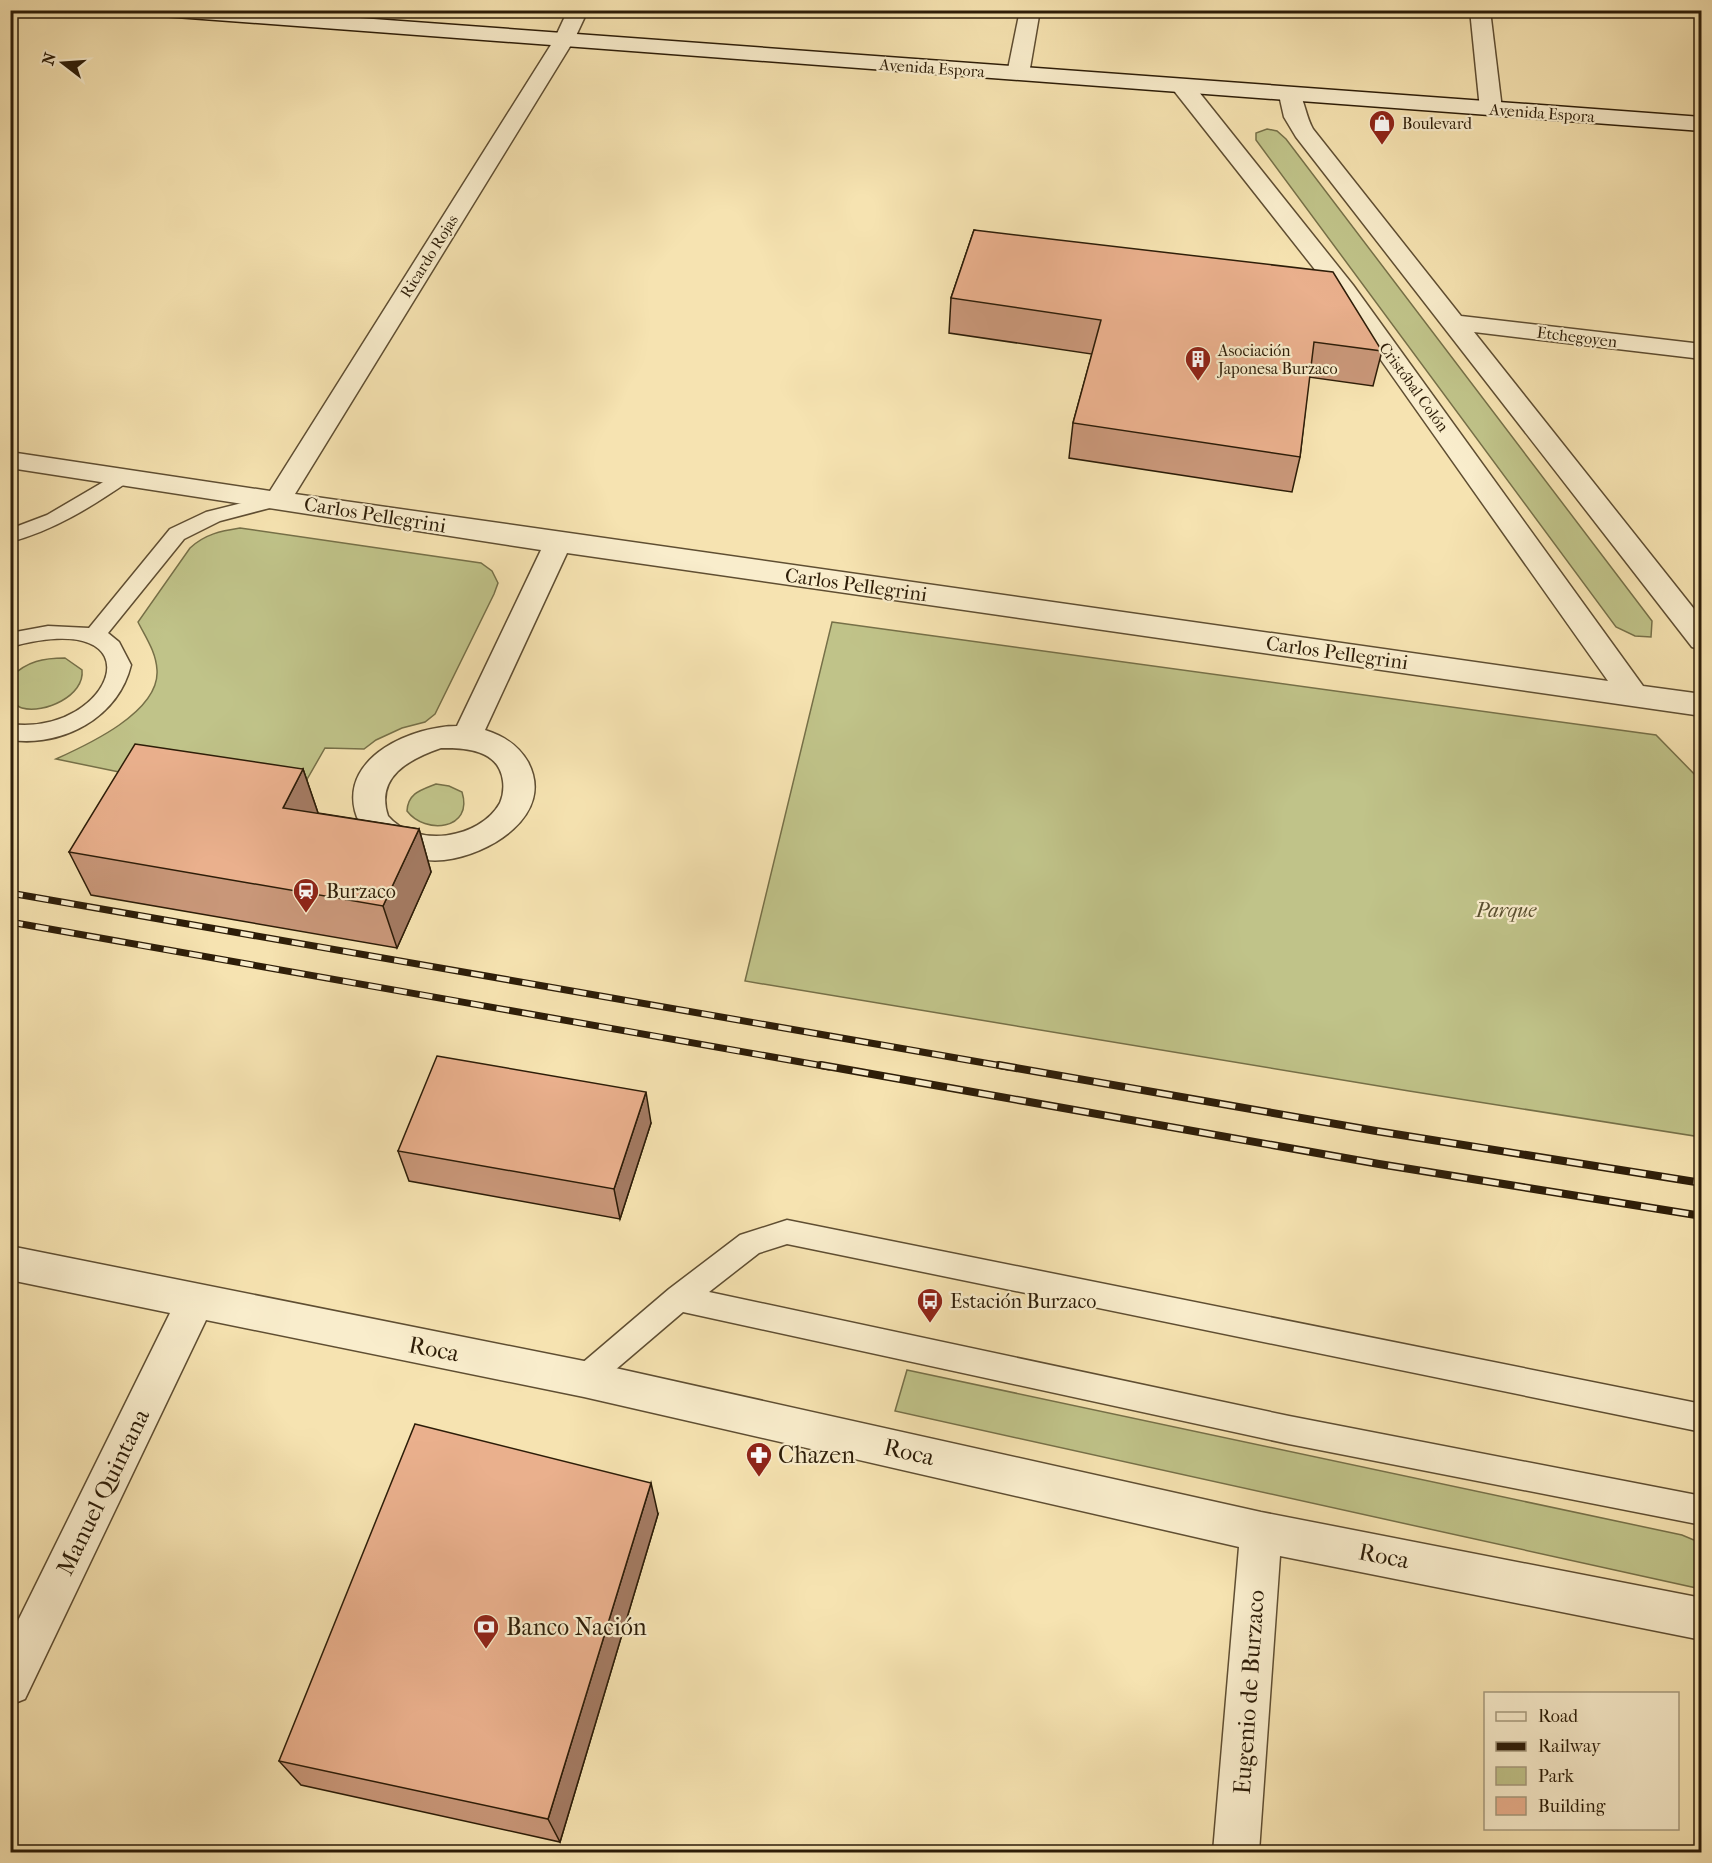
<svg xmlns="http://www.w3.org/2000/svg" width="1712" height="1863" viewBox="0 0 1712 1863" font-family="'IM FELL French Canon',serif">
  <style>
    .green { fill: #c0c389; stroke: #767048; stroke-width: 1.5 }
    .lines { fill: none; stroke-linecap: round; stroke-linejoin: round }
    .service-casing { stroke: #5f4e32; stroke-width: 3 }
    .minor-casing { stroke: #5f4e32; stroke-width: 3 }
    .secondary-casing { stroke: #2d1d08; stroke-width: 3 }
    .service { fill: #f9edcc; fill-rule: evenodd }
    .minor { fill: #f9edcc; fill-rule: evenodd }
    .secondary { fill: #f9edcc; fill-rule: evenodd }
    .rail-far1-casing { stroke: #2d1d08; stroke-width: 7 }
    .rail-casing { stroke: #2d1d08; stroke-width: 8 }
    .rail-far1 { stroke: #f9edcc; stroke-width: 4.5; stroke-dasharray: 13; stroke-linecap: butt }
    .rail { stroke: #f9edcc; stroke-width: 5; stroke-dasharray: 16; stroke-linecap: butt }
    .wall { fill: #c99779; stroke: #2d1d08; stroke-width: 1.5 }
    .shaded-wall { fill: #a47b63; stroke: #2d1d08; stroke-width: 1.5 }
    .building { fill: #eab08d; stroke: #2d1d08; stroke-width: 1.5 }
    .labels { text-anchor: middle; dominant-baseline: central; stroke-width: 4.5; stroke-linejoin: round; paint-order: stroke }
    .far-street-label { font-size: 16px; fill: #2d1d08; stroke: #f9edcc }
    .far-poi-label { font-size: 16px; fill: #2d1d08; stroke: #f9edcc; text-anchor: start }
    .street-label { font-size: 20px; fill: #2d1d08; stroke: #f9edcc }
    .poi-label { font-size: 20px; fill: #2d1d08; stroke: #f9edcc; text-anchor: start }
    .park-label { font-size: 20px; font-style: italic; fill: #594f2f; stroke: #f9edcc }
    .near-street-label { font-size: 24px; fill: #2d1d08; stroke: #f9edcc }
    .near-poi-label { font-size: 24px; fill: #2d1d08; stroke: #f9edcc; text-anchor: start }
  </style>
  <rect width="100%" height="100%" fill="#f6e3b1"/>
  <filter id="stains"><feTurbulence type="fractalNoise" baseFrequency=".00333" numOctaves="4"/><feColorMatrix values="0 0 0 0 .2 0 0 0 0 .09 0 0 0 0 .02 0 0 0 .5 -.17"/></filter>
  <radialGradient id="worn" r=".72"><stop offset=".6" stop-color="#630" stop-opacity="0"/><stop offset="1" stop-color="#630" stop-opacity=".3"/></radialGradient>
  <g class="green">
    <path d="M1267,129L1277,131L1286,139L1652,621L1651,637L1635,636L1616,627L1256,140V133Z"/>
    <path d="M240,528L481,563L492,571L498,583L494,594L435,714L425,722L402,728L376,740L364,749L325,748L294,802L158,780L56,759C87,745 160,712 157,670C156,652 146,638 138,622L190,548C205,534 221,531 240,528Z"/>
    <path d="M832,622L1656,735L1701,781V1137L1409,1091L745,981Z"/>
    <path d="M65,658L82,670C85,696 44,714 22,708C18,707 14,702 11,700V677C27,661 44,658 65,658Z"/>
    <path d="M436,784L449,786L462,792C474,830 425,835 407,811C408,793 421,790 436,784Z"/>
    <path d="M907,1370L1682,1535L1701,1543V1589L895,1411Z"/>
  </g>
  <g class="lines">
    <g class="service-casing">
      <g id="service">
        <path d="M122,471L129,473L132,477L129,481C91,507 55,530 10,542V529L47,515Z"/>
        <path d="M278,494L285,496L288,500L285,504L220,521L184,539L108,633L119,642L131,665C118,718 63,747 10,740V724C114,737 163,605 10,647V633L48,626L89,628L170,529L206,512Z"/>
        <path d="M787,1220L1702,1404V1432L787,1244L759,1253L709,1292L1289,1416L1702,1496V1525L1289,1444L683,1312L594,1388L584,1392L574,1388L570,1379L574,1370L669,1289L740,1235Z"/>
      </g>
    </g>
    <g class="minor-casing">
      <g id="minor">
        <path d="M568,10H588L574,40L295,494L1608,681L1335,295L1175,92L1172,87L1175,82H1191L1353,285L1643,686L1702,694V716L567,553L485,730C504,736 518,745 528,762C556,815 489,855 444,860C424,862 400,857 382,846C369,838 359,826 355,811C341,756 414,726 457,726L541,550L10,468V452L270,491L554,40ZM441,748C465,748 499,749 503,781C504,788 503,796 500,803C479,840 415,848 388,816C375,777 409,759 441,748Z"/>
        <path d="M1020,10H1040L1029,74L1025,78H1011L1007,74Z"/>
        <path d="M1470,10H1490L1502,109L1499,114H1483L1480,109Z"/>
        <path d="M1290,89L1298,90C1305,102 1306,117 1313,129L1461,316L1702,344V359L1474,332L1702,619V650L1692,647L1296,137L1284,117L1279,95L1282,90Z"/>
        <path d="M10,1246L584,1361L1261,1512L1702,1598V1640L1280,1556L1259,1852H1213L1239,1547L584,1397L206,1320L25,1699L10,1705V1637L170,1313L10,1280Z"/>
      </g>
    </g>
    <g class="secondary-casing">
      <path id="secondary" d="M152,10H251L1702,117V131L162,16Z"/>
    </g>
    <use href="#service" class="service"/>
    <use href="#minor" class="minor"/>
    <use href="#secondary" class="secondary"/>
    <g class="rail-far1-casing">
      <g id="rail-far1">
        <path d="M10,893L1008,1067"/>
        <path d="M10,922L829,1067"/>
      </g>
    </g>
    <g class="rail-casing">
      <g id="rail">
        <path d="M821,1065L1379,1164L1702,1216"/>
        <path d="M999,1065L1376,1131L1702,1183"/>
      </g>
    </g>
    <use href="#rail-far1" class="rail-far1"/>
    <use href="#rail" class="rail"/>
  </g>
  <g class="wall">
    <path d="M974,230L1382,351L1373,386L1309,377L1300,457L1292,492L1069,458L1073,423L1092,354L949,333L951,298Z"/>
    <path d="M303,769L318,813L419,829L431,872L397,948L91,895L69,852Z"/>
    <path d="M651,1123L620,1219L409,1181L398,1151Z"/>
    <path d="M658,1514L560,1842L301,1785L279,1761Z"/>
  </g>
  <g class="shaded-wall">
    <path d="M303,769L318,813L299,851L283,808Z"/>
    <path d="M419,829L431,872L397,948L383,906Z"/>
    <path d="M646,1092L651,1123L620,1219L614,1189Z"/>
    <path d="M651,1483L658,1514L560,1842L548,1819Z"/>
  </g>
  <g class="building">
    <path d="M974,230L1333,272L1382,351L1314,342L1300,457L1073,423L1101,320L951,298Z"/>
    <path d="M135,744L303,769L283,808L419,829L383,906L69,852Z"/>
    <path d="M437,1056L646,1092L614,1189L398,1151Z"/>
    <path d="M415,1424L651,1483L548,1819L279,1761Z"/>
  </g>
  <defs>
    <g id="shop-pin" transform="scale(1.35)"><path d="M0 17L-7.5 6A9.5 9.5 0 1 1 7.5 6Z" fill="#8f2418" stroke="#f9edcc"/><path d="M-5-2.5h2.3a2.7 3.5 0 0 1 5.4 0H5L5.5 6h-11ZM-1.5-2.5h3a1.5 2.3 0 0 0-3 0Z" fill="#fff"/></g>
    <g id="building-pin" transform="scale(1.35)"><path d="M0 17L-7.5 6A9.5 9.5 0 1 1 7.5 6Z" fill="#8f2418" stroke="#f9edcc"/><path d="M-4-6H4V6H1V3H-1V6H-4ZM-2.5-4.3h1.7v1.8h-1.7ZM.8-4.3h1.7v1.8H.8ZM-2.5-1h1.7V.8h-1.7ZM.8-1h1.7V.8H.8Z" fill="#fff"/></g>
    <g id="station-pin" transform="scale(1.35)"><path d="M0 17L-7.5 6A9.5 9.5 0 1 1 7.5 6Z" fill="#8f2418" stroke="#f9edcc"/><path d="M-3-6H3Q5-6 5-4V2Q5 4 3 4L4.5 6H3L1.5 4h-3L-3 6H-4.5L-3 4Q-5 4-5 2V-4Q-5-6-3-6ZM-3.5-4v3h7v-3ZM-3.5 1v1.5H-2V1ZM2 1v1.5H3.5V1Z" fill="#fff"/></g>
    <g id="bus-pin" transform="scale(1.35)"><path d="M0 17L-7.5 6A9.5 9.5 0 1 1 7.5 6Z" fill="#8f2418" stroke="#f9edcc"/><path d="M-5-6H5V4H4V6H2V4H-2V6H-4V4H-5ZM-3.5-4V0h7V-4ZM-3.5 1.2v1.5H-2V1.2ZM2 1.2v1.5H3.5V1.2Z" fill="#fff"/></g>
    <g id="pharmacy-pin" transform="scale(1.35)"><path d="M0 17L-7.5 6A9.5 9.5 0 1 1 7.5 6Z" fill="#8f2418" stroke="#f9edcc"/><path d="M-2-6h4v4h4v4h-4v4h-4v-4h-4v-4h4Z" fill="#fff"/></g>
    <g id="bank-pin" transform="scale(1.35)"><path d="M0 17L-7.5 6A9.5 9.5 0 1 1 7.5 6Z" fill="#8f2418" stroke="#f9edcc"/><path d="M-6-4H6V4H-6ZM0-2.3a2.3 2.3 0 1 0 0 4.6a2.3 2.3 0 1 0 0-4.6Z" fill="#fff"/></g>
  </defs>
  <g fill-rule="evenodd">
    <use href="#shop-pin" x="1382" y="123"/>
    <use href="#building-pin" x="1198" y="359"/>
    <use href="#station-pin" x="306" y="891"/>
    <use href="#bus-pin" x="930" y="1301"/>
    <use href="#pharmacy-pin" x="759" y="1455"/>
    <use href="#bank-pin" x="486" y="1627"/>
  </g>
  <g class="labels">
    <g class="far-street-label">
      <text transform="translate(932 68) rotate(4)">Avenida Espora</text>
      <text transform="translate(1542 113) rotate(4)">Avenida Espora</text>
      <text transform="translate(429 256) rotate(-58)">Ricardo Rojas</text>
      <text transform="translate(1577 337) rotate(7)">Etchegoyen</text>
      <text transform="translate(1414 387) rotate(54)">Cristóbal Colón</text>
    </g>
    <g class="far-poi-label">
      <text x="1402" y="123">Boulevard</text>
      <text x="1218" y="350">Asociación<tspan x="1218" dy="18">Japonesa Burzaco</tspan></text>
    </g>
    <g class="street-label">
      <text transform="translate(375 515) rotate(9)">Carlos Pellegrini</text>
      <text transform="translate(856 585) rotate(8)">Carlos Pellegrini</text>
      <text transform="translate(1337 653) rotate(8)">Carlos Pellegrini</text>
    </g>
    <g class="poi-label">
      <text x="326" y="891">Burzaco</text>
      <text x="950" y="1301">Estación Burzaco</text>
    </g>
    <g class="park-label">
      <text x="1506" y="910">Parque</text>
    </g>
    <g class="near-street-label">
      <text transform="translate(434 1349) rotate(11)">Roca</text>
      <text transform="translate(909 1452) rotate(13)">Roca</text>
      <text transform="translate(103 1492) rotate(-64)">Manuel Quintana</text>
      <text transform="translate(1384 1556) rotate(11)">Roca</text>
      <text transform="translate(1249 1692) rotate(-86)">Eugenio de Burzaco</text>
    </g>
    <g class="near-poi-label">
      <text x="778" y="1455">Chazen</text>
      <text x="506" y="1627">Banco Nación</text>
    </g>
  </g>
  <rect width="1712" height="1863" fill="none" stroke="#f6e3b1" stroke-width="36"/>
  <rect x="12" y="12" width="1688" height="1839" fill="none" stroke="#2d1d08" stroke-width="3"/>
  <rect x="18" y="18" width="1676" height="1827" fill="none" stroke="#2d1d08" stroke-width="1.5"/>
  <rect x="1484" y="1692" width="195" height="138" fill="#f9edcc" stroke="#a79a7e" stroke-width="1.5"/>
  <rect x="1496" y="1712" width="30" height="9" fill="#f9edcc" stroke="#a79a7e" stroke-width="1.5"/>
  <text x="1538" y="1722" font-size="18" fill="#2d1d08">Road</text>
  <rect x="1496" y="1742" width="30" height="9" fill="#2d1d08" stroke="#a79a7e" stroke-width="1.5"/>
  <text x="1538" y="1752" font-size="18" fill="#2d1d08">Railway</text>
  <rect x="1496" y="1767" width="30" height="18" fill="#c0c389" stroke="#a79a7e" stroke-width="1.5"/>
  <text x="1538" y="1782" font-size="18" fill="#2d1d08">Park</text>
  <rect x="1496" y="1797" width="30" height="18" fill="#eab08d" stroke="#a79a7e" stroke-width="1.5"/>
  <text x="1538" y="1812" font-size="18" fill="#2d1d08">Building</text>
  <g transform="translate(63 63) rotate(287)" stroke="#f9edcc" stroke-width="4.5" paint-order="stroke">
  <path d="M0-4.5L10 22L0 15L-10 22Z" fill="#2d1d08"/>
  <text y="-9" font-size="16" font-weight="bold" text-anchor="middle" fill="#2d1d08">N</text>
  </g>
  <rect width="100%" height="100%" filter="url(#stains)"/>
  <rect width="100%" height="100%" fill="url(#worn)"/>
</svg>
